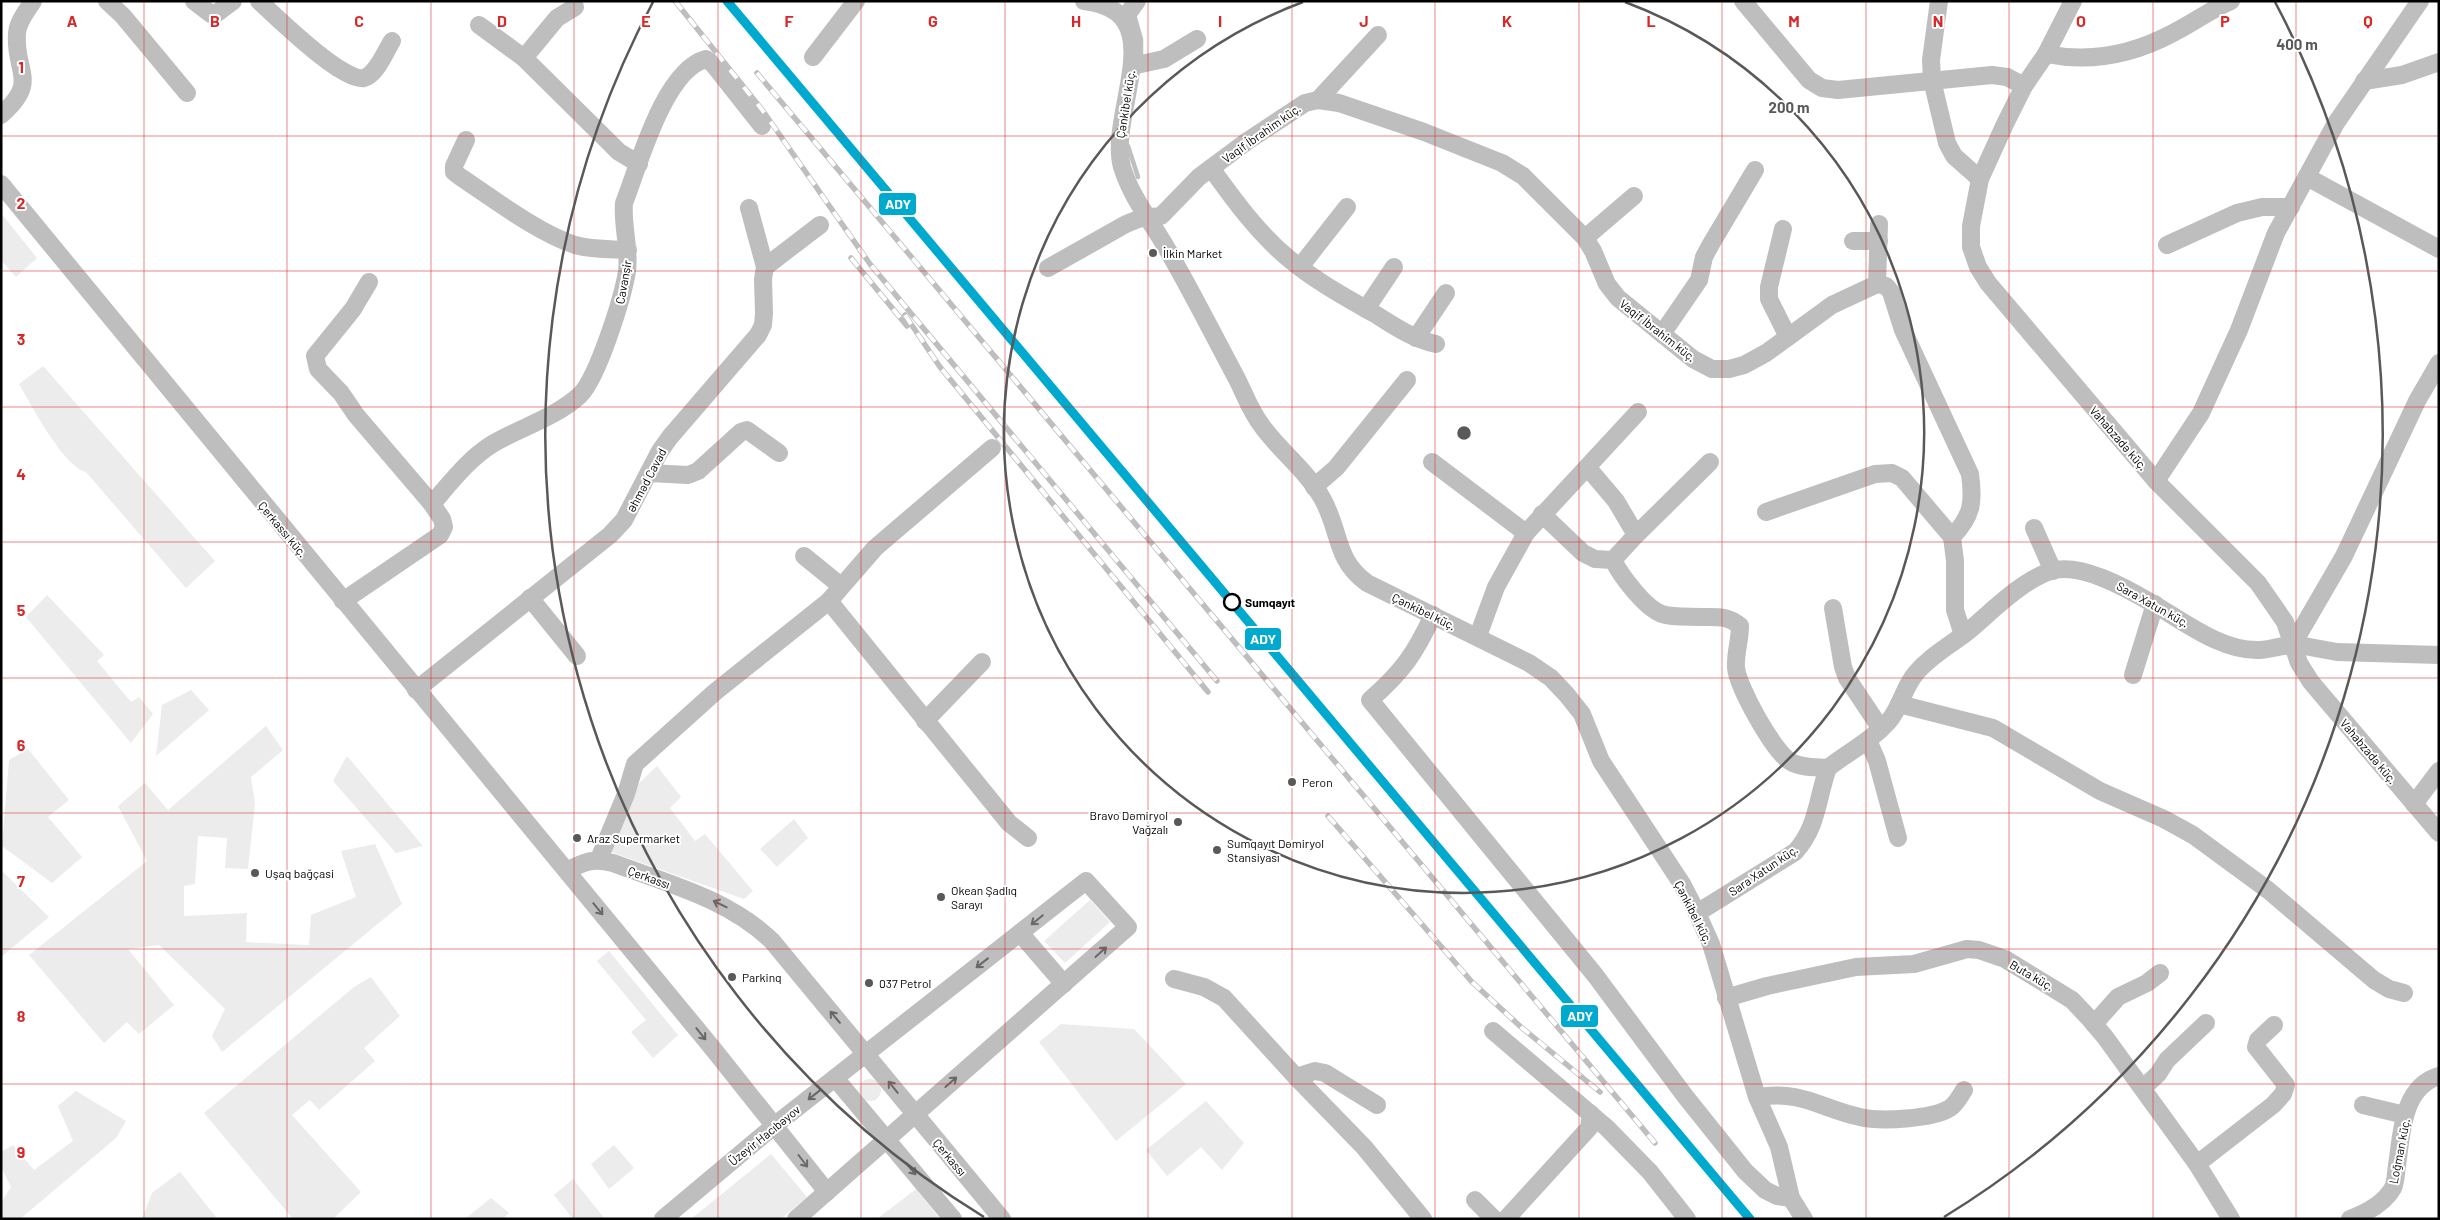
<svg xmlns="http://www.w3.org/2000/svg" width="2440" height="1220" viewBox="0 0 2440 1220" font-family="Barlow,sans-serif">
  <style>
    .green { fill: #ececec }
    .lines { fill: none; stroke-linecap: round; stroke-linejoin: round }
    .stream { stroke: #bfbfbf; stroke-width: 4.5 }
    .minor { stroke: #bebebe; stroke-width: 18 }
    .rail-casing { stroke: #bebebe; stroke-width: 5.5 }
    .rail { stroke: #fff; stroke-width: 4; stroke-dasharray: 11; stroke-linecap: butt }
    .rail-1-casing { stroke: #fff; stroke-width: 12 }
    .rail-1 { stroke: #00a9ce; stroke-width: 9 }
    .oneway { stroke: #686868 }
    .grid { fill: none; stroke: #d62828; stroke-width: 1; stroke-opacity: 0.55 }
    .ring { fill: none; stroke: #595959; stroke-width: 2.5 }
    .poi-dot { fill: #595959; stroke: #fff; stroke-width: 2 }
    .stop-dot { fill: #fff; stroke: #000; stroke-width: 2.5 }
    .labels { text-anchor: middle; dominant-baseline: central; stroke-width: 4; stroke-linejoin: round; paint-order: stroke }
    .street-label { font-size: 12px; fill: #000; stroke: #fff }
    .poi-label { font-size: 12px; fill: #000; stroke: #fff; text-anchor: start }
    .stop-label { font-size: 12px; font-weight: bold; fill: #000; stroke: #fff; text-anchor: start }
    .grid-label { font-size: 16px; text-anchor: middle; font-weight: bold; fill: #d62828; stroke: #fff; stroke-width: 4; stroke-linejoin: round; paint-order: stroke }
    .centre { fill: #595959; stroke: #fff; stroke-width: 2.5 }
    .ring-label { font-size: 15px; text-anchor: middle; font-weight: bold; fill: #595959; stroke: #fff; stroke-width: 4; stroke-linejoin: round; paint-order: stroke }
    .line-badge { stroke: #fff; stroke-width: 2 }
    .badge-label { font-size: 14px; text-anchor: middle; font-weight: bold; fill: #fff }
  </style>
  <rect width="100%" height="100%" fill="#fff"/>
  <g class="green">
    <path d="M1,213L37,258L16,277L1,260Z"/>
    <path d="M43,366L215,561L186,588L86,472C63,466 32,406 19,384Z"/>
    <path d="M47,595L104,655L97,661L131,702L139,697L153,714L131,743L26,617Z"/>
    <path d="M191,690L209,710L156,756L162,705Z"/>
    <path d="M266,726L283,750L251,777L255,804L248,869L225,868L227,838L198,836L195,884L184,886V916L247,913L246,942L309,945L311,915L356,897L341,851L375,844L402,904L222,1052L212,1036L225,1009L159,945L128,949L174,1005L139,1034L127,1022L104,1043L29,955L147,861L118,806L145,783L168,810Z"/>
    <path d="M28,749L69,800L48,817L82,857L52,883L2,846L9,760Z"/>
    <path d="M347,756L423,846L396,853L333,781Z"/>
    <path d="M657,766L681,797L670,808L695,841L705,834L753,891L744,899L611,852L635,787Z"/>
    <path d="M794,819L808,838L777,867L760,849Z"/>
    <path d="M1,870L49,917L1,957Z"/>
    <path d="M1090,900L1110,922L1065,963L1044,941Z"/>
    <path d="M609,951L678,1035L653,1058L631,1032L646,1020L597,961Z"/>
    <path d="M371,977L400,1016L364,1048L375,1061L319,1110L310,1100L292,1115L361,1192L333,1219H293L204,1113L354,987Z"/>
    <path d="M1061,1024L1134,1029L1186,1084L1116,1141L1039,1042Z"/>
    <circle cx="870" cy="1090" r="11"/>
    <path d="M76,1091L126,1121L116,1138L20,1219H1V1203L11,1187L1,1167V1152L13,1145L34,1170L73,1141L58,1106Z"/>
    <path d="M1206,1101L1244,1143L1222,1170L1201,1147L1167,1176L1146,1150Z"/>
    <path d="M614,1145L634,1168L609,1189L591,1164Z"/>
    <path d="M771,1154L807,1197L781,1219H691Z"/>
    <path d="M180,1172L216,1217L213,1219H142L152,1193Z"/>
    <path d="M573,1179L605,1219H573L554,1195Z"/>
    <path d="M916,1189L940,1219H877Z"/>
    <path d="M491,1198L509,1213L502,1219H465Z"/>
  </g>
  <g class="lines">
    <g class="stream">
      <path d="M1135,18L1141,39V58"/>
      <path d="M1128,146L1138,177"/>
    </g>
    <g class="minor">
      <path d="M107,1L123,16L187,93"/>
      <path d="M194,1L211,14L217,13L233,1"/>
      <path d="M259,1C275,16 344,83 364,78C377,74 385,52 392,41"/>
      <path d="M1084,1C1175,11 1107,113 1122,167C1132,200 1155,226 1171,256C1194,296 1215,338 1237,379C1245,395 1251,412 1262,426C1280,451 1307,471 1322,498C1341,531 1334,559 1367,583L1529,663L1551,678L1567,695L1582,714L1601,761L1682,884L1697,913L1711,944L1757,1097L1779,1147L1791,1198L1804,1219"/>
      <path d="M1743,1L1809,80L1822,88L1838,90L1992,75L2007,77L2024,86"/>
      <path d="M1939,1L1931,60L1932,80L1947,143L1954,156L1980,179"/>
      <path d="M2073,1L2046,54L2024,86L2005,124L1980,179L1971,226V247L1978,267L1988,283L2156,481L2258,583L2285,622L2299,663L2311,682L2439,833"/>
      <path d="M1124,19L1137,1"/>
      <path d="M479,25L524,58L619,152L639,164"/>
      <path d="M2046,54C2091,63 2132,55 2173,33C2193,23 2210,10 2231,1"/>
      <path d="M813,57L856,1"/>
      <path d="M524,58L557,18L575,7"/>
      <path d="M1132,66L1164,59L1197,39"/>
      <path d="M2364,81L2402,75L2439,62"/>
      <path d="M1318,100L1378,35"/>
      <path d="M1,115C40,81 14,73 17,33C18,21 27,11 33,1"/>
      <path d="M466,140L454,166V172L459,176C492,198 538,233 575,245C592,250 610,249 628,250"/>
      <path d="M1211,168C1234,200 1258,233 1288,258C1314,280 1345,297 1375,314C1394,326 1413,339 1436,344"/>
      <path d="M2307,177L2439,249"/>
      <path d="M1,184L714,1050L827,1192"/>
      <path d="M1783,229L1769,287V299L1788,337"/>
      <path d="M1585,238L1634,196"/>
      <path d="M1853,241H1879"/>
      <path d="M2167,245L2237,213L2262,207H2291"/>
      <path d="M765,267L820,225"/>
      <path d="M1300,267L1347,207"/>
      <path d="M1048,268L1126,224L1141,218L1161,216L1199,177L1246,142L1305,103L1318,100L1339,103L1424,132L1502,163L1523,176L1585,238L1593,251L1607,284L1618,298L1693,359L1712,369H1729L1744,365L1766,353L1832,305L1877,284L1886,286L1891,292L1903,330L1970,474C1974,503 1972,516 1952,537L1955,561V610L1963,635"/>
      <path d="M1877,284L1879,224"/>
      <path d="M1366,309L1394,267"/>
      <path d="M1662,334L1699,280L1704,257L1711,244L1755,170"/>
      <path d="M1416,338L1446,293"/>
      <path d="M992,448L875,548L829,601L1009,823L1028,838"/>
      <path d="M1432,462L1526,533"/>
      <path d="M1710,462L1636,535L1613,560C1621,576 1645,608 1662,614C1674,618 1691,616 1704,617C1719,617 1728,616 1740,626C1740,640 1735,654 1736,668C1738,687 1774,753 1791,762C1801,768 1817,767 1828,768"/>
      <path d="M1588,468L1616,501L1636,535"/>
      <path d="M649,473L688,475L698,471L741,432L747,430L779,453"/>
      <path d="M2156,481L2201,413L2239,330L2276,233L2336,123L2420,1"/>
      <path d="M1314,487L1336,468L1407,380"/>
      <path d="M432,504C451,482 469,458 494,443C522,427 556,417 580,395C598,377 623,297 627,271C630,248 622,226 624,203C639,165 664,70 706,59L713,64L762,126"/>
      <path d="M1766,512L1875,474L1892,473L1902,478L1952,537"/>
      <path d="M1542,514L1583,553L1595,559L1613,560"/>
      <path d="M2034,528L2053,571"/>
      <path d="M804,556L841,586"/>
      <path d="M530,598L577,656"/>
      <path d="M343,601L440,535L444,527L442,519L432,504L356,415L341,393L318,369L315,356L353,309L369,282"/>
      <path d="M1833,608L1843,667L1847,678L1881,729"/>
      <path d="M1433,615C1415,654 1402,672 1370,700L1595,975L1685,1096L1745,1171L1765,1190L1777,1196L1791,1198"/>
      <path d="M1478,636L1496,587L1526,533L1638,412"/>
      <path d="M2293,644L2337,652L2439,655"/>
      <path d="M2133,675L2155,604"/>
      <path d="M416,690L610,535L624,520L660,451L670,437L758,335L763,325L764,313L763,279L765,267L749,208"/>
      <path d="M1899,704L1993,728L2100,791L2164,819L2193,835L2268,890L2374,980L2389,989L2404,993"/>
      <path d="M925,721L982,662"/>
      <path d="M1868,740L1877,761L1898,838"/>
      <path d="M2414,804L2439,771"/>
      <path d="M599,859L626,794L635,764L715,692L829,601"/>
      <path d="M567,871C585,861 594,858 613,863C669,884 729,899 772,941L1002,1219"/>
      <path d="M1697,913L1795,852C1818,827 1817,798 1828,768C1848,752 1871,741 1888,722C1901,708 1903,688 1916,673C1932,654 1953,644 1972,628C1994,609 2023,580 2051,571C2080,562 2126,588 2150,602C2182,620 2221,652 2260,650C2271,649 2282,646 2293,644L2344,556L2417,401L2439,363"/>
      <path d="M1020,933L1064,984"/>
      <path d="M1174,979L1204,987L1224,998L1296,1077L1364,1147L1423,1219"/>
      <path d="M1726,998L1767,986L1856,967L1914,964L1967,949L1979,950L2005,959L2072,1000L2088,1017L2105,1037L2197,1164L2231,1219"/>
      <path d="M2094,1024L2118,997L2147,983L2160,973"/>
      <path d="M1493,1031L1607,1128L1650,1172L1687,1219"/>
      <path d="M1296,1077L1315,1071L1325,1073L1377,1105"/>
      <path d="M835,1078L953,1219"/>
      <path d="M2143,1088L2158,1074L2167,1060L2206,1023"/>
      <path d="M1757,1097C1803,1090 1819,1108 1860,1117C1880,1122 1933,1119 1950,1108C1956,1104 1960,1096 1964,1090"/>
      <path d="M2363,1105L2405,1115"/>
      <path d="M2197,1164L2273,1105L2283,1094L2286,1085L2256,1047L2258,1040L2274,1025"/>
      <path d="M1475,1200L1494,1219"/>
      <path d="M663,1219L775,1125L1086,881L1128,927L796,1219"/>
      <path d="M1506,1219L1589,1128L1591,1114"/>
      <path d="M2350,1219C2366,1213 2384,1204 2393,1188C2396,1181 2396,1172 2397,1165C2402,1133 2402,1087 2439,1076"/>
    </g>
    <g class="rail-casing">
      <g id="rail">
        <path d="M675,1L763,111L870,264L1217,681"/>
        <path d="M757,73L1655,1143"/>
        <path d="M851,258L907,326"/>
        <path d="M905,315L940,367L1208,692"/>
        <path d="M1328,816L1472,982L1521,1027L1600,1092"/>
      </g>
    </g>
    <use href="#rail" class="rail"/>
    <g class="rail-1-casing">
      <path id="rail-1" d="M727,1L1750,1219"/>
    </g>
    <use href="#rail-1" class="rail-1"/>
  </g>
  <defs><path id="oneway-shaft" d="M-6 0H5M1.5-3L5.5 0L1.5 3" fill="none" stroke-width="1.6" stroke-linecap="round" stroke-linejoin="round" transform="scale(1.25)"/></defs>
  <g class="oneway">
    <use href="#oneway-shaft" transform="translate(720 904) rotate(-154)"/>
    <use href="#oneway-shaft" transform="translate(598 909) rotate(51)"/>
    <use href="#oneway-shaft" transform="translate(1037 920) rotate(141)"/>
    <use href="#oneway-shaft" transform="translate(1101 952) rotate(-42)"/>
    <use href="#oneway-shaft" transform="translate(982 963) rotate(142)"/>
    <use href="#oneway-shaft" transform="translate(835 1017) rotate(-130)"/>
    <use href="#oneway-shaft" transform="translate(701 1034) rotate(51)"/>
    <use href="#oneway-shaft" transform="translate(951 1082) rotate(-41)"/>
    <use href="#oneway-shaft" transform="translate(893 1087) rotate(-129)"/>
    <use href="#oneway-shaft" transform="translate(814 1095) rotate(142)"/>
    <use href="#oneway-shaft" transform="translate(803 1161) rotate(53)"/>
    <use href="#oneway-shaft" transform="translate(911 1169) rotate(50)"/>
  </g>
  <path class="grid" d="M144,1V1219M287,1V1219M431,1V1219M574,1V1219M718,1V1219M861,1V1219M1005,1V1219M1148,1V1219M1292,1V1219M1435,1V1219M1579,1V1219M1722,1V1219M1866,1V1219M2009,1V1219M2153,1V1219M2296,1V1219M1,136H2439M1,271H2439M1,407H2439M1,542H2439M1,678H2439M1,813H2439M1,949H2439M1,1084H2439"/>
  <g class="ring">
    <path d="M1625 2A460 460 0 1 1 1303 2"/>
    <path d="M984 1217A919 919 0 0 1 653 2M2275 2A919 919 0 0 1 1944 1217"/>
  </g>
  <g class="poi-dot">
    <circle cx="1153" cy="253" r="5"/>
    <circle cx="1292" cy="782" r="5"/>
    <circle cx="1178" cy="822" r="5"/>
    <circle cx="577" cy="838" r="5"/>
    <circle cx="1217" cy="850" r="5"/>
    <circle cx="255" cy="873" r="5"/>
    <circle cx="941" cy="897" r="5"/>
    <circle cx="732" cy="977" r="5"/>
    <circle cx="869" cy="983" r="5"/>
  </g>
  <circle class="stop-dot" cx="1232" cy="602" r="8"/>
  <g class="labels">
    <g class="street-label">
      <text transform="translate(1125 104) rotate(-81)">Çənkibel küç.</text>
      <text transform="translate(1261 133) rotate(-35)">Vaqif İbrahim küç.</text>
      <text transform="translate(623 282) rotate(-80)">Cavanşir</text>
      <text transform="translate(1658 330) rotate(38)">Vaqif İbrahim küç.</text>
      <text transform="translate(2119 438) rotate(49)">Vahabzadə küç.</text>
      <text transform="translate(646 480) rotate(-62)">Əhməd Cavad</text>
      <text transform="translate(283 529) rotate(50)">Çerkassı küç.</text>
      <text transform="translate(2153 604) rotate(29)">Sara Xatun küç.</text>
      <text transform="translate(1424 611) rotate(26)">Çənkibel küç.</text>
      <text transform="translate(2369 751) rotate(50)">Vahabzadə küç.</text>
      <text transform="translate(1763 870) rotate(-34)">Sara Xatun küç.</text>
      <text transform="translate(649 877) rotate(20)">Çerkassı</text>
      <text transform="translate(1694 912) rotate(63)">Çənkibel küç.</text>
      <text transform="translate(2032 975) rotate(30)">Buta küç.</text>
      <text transform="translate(764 1135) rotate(-39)">Üzeyir Hacıbəyov</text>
      <text transform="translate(2399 1151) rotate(-79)">Loğman küç.</text>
      <text transform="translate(950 1157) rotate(50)">Çerkassı</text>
    </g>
    <g class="poi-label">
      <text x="1163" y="253">İlkin Market</text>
      <text x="1302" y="782">Peron</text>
      <text x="1168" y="815" text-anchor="end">Bravo Dəmiryol<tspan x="1168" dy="14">Vağzalı</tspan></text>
      <text x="587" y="838">Araz Supermarket</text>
      <text x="1227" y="843">Sumqayıt Dəmiryol<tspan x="1227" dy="14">Stansiyası</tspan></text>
      <text x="265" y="873">Uşaq bağçasi</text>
      <text x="951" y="890">Okean Şadlıq<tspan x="951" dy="14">Sarayı</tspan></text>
      <text x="742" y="977">Parkinq</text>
      <text x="879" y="983">037 Petrol</text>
    </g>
    <g class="stop-label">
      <text x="1245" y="602">Sumqayıt</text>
    </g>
  </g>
  <g class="grid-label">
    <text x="72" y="27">A</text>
    <text x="215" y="27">B</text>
    <text x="359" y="27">C</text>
    <text x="502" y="27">D</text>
    <text x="646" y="27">E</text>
    <text x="789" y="27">F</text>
    <text x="933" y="27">G</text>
    <text x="1076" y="27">H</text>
    <text x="1220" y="27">I</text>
    <text x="1364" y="27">J</text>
    <text x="1507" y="27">K</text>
    <text x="1651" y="27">L</text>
    <text x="1794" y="27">M</text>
    <text x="1938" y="27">N</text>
    <text x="2081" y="27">O</text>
    <text x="2225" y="27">P</text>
    <text x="2368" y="27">Q</text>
    <text x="21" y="73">1</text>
    <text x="21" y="209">2</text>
    <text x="21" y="345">3</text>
    <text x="21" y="480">4</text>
    <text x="21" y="616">5</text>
    <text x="21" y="751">6</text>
    <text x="21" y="887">7</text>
    <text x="21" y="1022">8</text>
    <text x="21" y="1158">9</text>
  </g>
  <circle cx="1464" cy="433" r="8" class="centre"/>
  <g class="ring-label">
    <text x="2297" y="50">400 m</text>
    <text x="1789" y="113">200 m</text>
  </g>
  <g class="line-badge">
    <rect x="878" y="192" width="39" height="24" rx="5" fill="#00a9ce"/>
    <rect x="1244" y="627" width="38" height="24" rx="5" fill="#00a9ce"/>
    <rect x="1560" y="1004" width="39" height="24" rx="5" fill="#00a9ce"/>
  </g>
  <g class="badge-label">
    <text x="898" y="209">ADY</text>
    <text x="1263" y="644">ADY</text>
    <text x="1580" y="1021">ADY</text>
  </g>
  <rect width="2440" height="1220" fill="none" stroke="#000000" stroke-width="5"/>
</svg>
